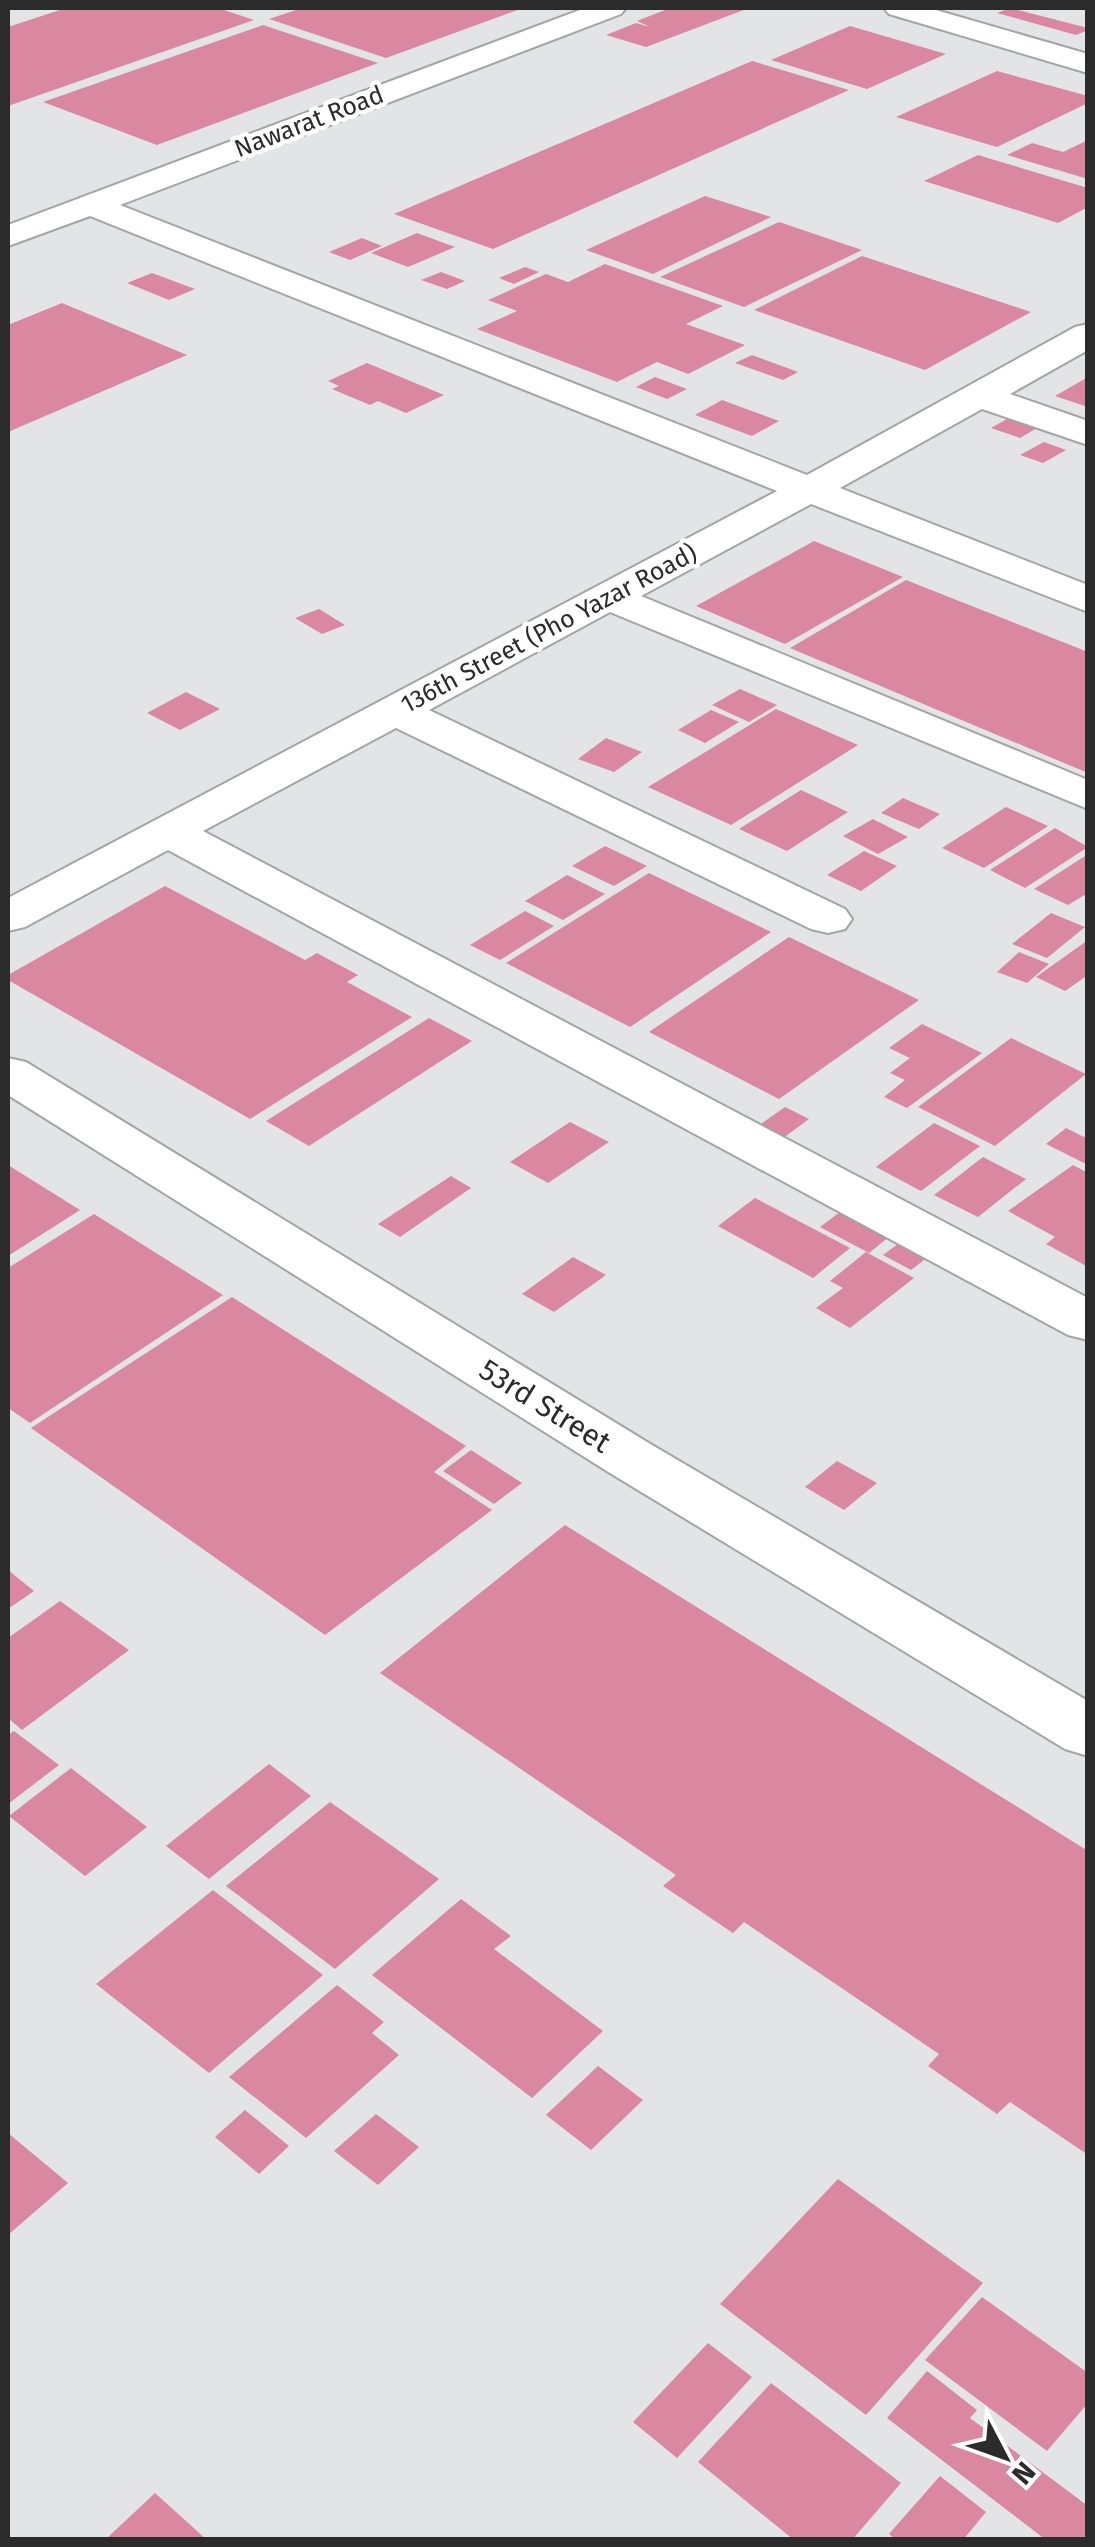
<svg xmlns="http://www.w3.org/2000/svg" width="1095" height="2547" viewBox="0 0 1095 2547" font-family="'Fira Sans',sans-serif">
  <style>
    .building { fill: #da87a2 }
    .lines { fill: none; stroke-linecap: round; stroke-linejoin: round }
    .street-casing { stroke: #a3a4a5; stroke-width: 4 }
    .street { fill: #fff; fill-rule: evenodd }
    .labels { text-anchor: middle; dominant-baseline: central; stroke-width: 9; stroke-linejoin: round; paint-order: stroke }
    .far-street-label { font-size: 25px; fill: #2b2b2c; stroke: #fff }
    .street-label { font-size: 30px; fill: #2b2b2c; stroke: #fff }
  </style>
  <rect width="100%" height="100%" fill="#e3e4e5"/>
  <g class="building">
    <path d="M66,8H218L254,20L8,106V27Z"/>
    <path d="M302,8H523L386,58L269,19Z"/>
    <path d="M670,8H749L646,47L606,35L636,23L650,27L637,21Z"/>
    <path d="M1010,8L1088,28V30L1076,35L997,13Z"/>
    <path d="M263,25L378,63L157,145L43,102Z"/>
    <path d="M850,26L946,54L867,89L771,60Z"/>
    <path d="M752,61L849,90L493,249L394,214Z"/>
    <path d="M997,71L1088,96V103L997,147L896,117Z"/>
    <path d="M1088,140V179L1007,155L1032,143L1063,152Z"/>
    <path d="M978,155L1088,188V207L1058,223L924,181Z"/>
    <path d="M705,196L771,217L653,274L586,250Z"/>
    <path d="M779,222L862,250L744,307L660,277Z"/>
    <path d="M417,233L455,247L408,267L371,253Z"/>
    <path d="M362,238L382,246L350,260L329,252Z"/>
    <path d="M862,256L1031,312L925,370L754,310Z"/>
    <path d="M605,264L723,306L686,324L745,345L688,374L657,362L617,382L477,329L517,311L488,300L546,274L568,282Z"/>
    <path d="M525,267L539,272L514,284L499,278Z"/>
    <path d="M441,272L465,281L447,289L421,280Z"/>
    <path d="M152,273L195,289L169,300L127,283Z"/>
    <path d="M62,303L187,355L8,432V325Z"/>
    <path d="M752,355L798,372L783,380L735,363Z"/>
    <path d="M367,363L444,395L406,413L378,401L370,405L332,389L339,386L328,381Z"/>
    <path d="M655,377L687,389L667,399L636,387Z"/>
    <path d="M1088,377V407L1055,396Z"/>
    <path d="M722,400L779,421L752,436L695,415Z"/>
    <path d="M1014,415L1042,425L1020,438L991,428Z"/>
    <path d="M1044,442L1066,450L1043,463L1020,455Z"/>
    <path d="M814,541L903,577L785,644L696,606Z"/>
    <path d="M906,580L1088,652V773L790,648Z"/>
    <path d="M319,609L345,625L322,634L295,618Z"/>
    <path d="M740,689L777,705L749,722L712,705Z"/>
    <path d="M186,692L220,709L180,730L147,713Z"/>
    <path d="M776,709L858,745L731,825L648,787Z"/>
    <path d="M711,710L739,722L705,743L678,730Z"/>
    <path d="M606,738L642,752L614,772L578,759Z"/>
    <path d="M801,790L848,812L787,851L739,829Z"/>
    <path d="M903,798L940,814L919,829L881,813Z"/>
    <path d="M1006,807L1048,826L984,868L942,848Z"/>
    <path d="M873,819L908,837L878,854L843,836Z"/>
    <path d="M1055,828L1088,847L1025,888L990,870Z"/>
    <path d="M605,846L647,866L614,886L572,866Z"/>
    <path d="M864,851L897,866L861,891L827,875Z"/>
    <path d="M1088,854V893L1068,905L1034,889Z"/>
    <path d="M649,873L771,932L630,1027L506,963Z"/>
    <path d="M567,875L605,894L563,920L525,901Z"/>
    <path d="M165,886L305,960L317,953L358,975L347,982L412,1017L250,1119L8,980V975Z"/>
    <path d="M525,911L554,926L500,960L470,945Z"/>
    <path d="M1051,913L1085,927L1047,958L1012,944Z"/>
    <path d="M789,937L919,1000L779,1099L649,1032Z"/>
    <path d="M1088,940V975L1065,991L1036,977Z"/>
    <path d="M1019,952L1049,964L1027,983L997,972Z"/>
    <path d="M429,1018L472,1041L309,1146L266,1121Z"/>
    <path d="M922,1024L982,1053L907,1108L884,1097L905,1080L890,1073L910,1058L889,1048Z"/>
    <path d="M1011,1038L1086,1074L995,1146L918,1107Z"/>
    <path d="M785,1107L809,1119L779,1141L754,1129Z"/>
    <path d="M570,1122L609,1142L548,1183L510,1162Z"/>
    <path d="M934,1123L980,1146L921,1191L876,1167Z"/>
    <path d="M1066,1128L1084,1137L1088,1134V1165L1046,1144Z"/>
    <path d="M983,1157L1026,1179L978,1217L934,1195Z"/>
    <path d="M8,1165L80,1210L8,1256Z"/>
    <path d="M1073,1165L1088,1173V1267L1046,1244L1055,1237L1008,1211Z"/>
    <path d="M451,1176L471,1188L400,1237L378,1224Z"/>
    <path d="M755,1198L850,1248L813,1278L718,1226Z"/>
    <path d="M848,1206L895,1232L869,1253L820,1227Z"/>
    <path d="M94,1214L223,1295L30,1423L8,1408V1268Z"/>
    <path d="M906,1238L933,1253L911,1270L883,1255Z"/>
    <path d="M866,1252L914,1278L850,1328L816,1308L843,1288L830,1281Z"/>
    <path d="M573,1257L606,1275L554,1312L522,1294Z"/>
    <path d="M232,1297L466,1446L434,1472L492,1510L325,1635L31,1428Z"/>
    <path d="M471,1450L522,1483L494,1504L443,1471Z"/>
    <path d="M837,1461L877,1483L844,1510L805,1487Z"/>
    <path d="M565,1525L1088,1851V2155L1010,2102L997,2114L928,2066L939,2054L744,1922L733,1933L663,1886L676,1875L380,1673Z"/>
    <path d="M8,1570L34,1591L8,1609Z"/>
    <path d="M60,1601L129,1650L22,1730L8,1718V1638Z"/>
    <path d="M14,1731L59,1765L8,1804V1735Z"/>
    <path d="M269,1764L311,1796L209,1879L166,1846Z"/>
    <path d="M71,1768L147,1827L85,1876L9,1816Z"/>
    <path d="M330,1802L439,1879L335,1969L226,1886Z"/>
    <path d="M213,1890L323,1975L209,2073L96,1984Z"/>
    <path d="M461,1899L511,1936L494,1949L603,2031L532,2098L372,1975Z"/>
    <path d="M337,1985L384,2022L372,2033L399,2055L306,2138L229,2077Z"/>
    <path d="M598,2066L643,2100L591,2150L546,2115Z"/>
    <path d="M245,2110L289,2146L259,2174L215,2137Z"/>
    <path d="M376,2114L419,2147L378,2185L334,2151Z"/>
    <path d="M8,2133L68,2183L8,2235Z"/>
    <path d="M838,2179L983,2283L866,2415L720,2304Z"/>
    <path d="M982,2297L1088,2373V2403L1047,2451L925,2360Z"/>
    <path d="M708,2343L752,2377L677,2458L633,2422Z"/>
    <path d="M927,2371L977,2410L970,2418L1088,2506V2540H1046L887,2418Z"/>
    <path d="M771,2383L901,2483L852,2540H794L698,2462Z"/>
    <path d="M940,2476L986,2512L963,2540H896L889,2534Z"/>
    <path d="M155,2493L207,2540H105Z"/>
  </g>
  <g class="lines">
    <g class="street-casing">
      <g id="street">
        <path d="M585,8H626L621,14L120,205L807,475L1075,327L1088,324V350L1010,394L1088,421V445L982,409L840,488L1088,585V612L811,504L641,596L1088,780V809L610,612L429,710L845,909L852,919L845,929L828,933L811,929L396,728L203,831L1088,1298V1340L1068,1335L168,850L25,927L8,931V898L777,491L90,216L8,246V225Z"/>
        <path d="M884,8H929L1088,54V73L889,14Z"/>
        <path d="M8,1058L26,1062L652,1445L1088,1701V1756L1065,1749L610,1473L8,1095Z"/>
      </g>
    </g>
    <use href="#street" class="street"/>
  </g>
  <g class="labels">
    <g class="far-street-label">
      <text transform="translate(309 122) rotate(-21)">Nawarat Road</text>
      <text transform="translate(549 629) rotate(-28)">136th Street (Pho Yazar Road)</text>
    </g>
    <g class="street-label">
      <text transform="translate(545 1406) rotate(32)">53rd Street</text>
    </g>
  </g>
  <rect width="1095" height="2547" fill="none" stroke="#2b2b2c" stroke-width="20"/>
  <g transform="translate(1005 2457) rotate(131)" stroke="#ffffff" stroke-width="8" paint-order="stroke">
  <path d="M0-8L18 38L0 25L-18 38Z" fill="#2b2b2c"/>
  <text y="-15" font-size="28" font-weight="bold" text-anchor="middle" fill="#2b2b2c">N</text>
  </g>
</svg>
